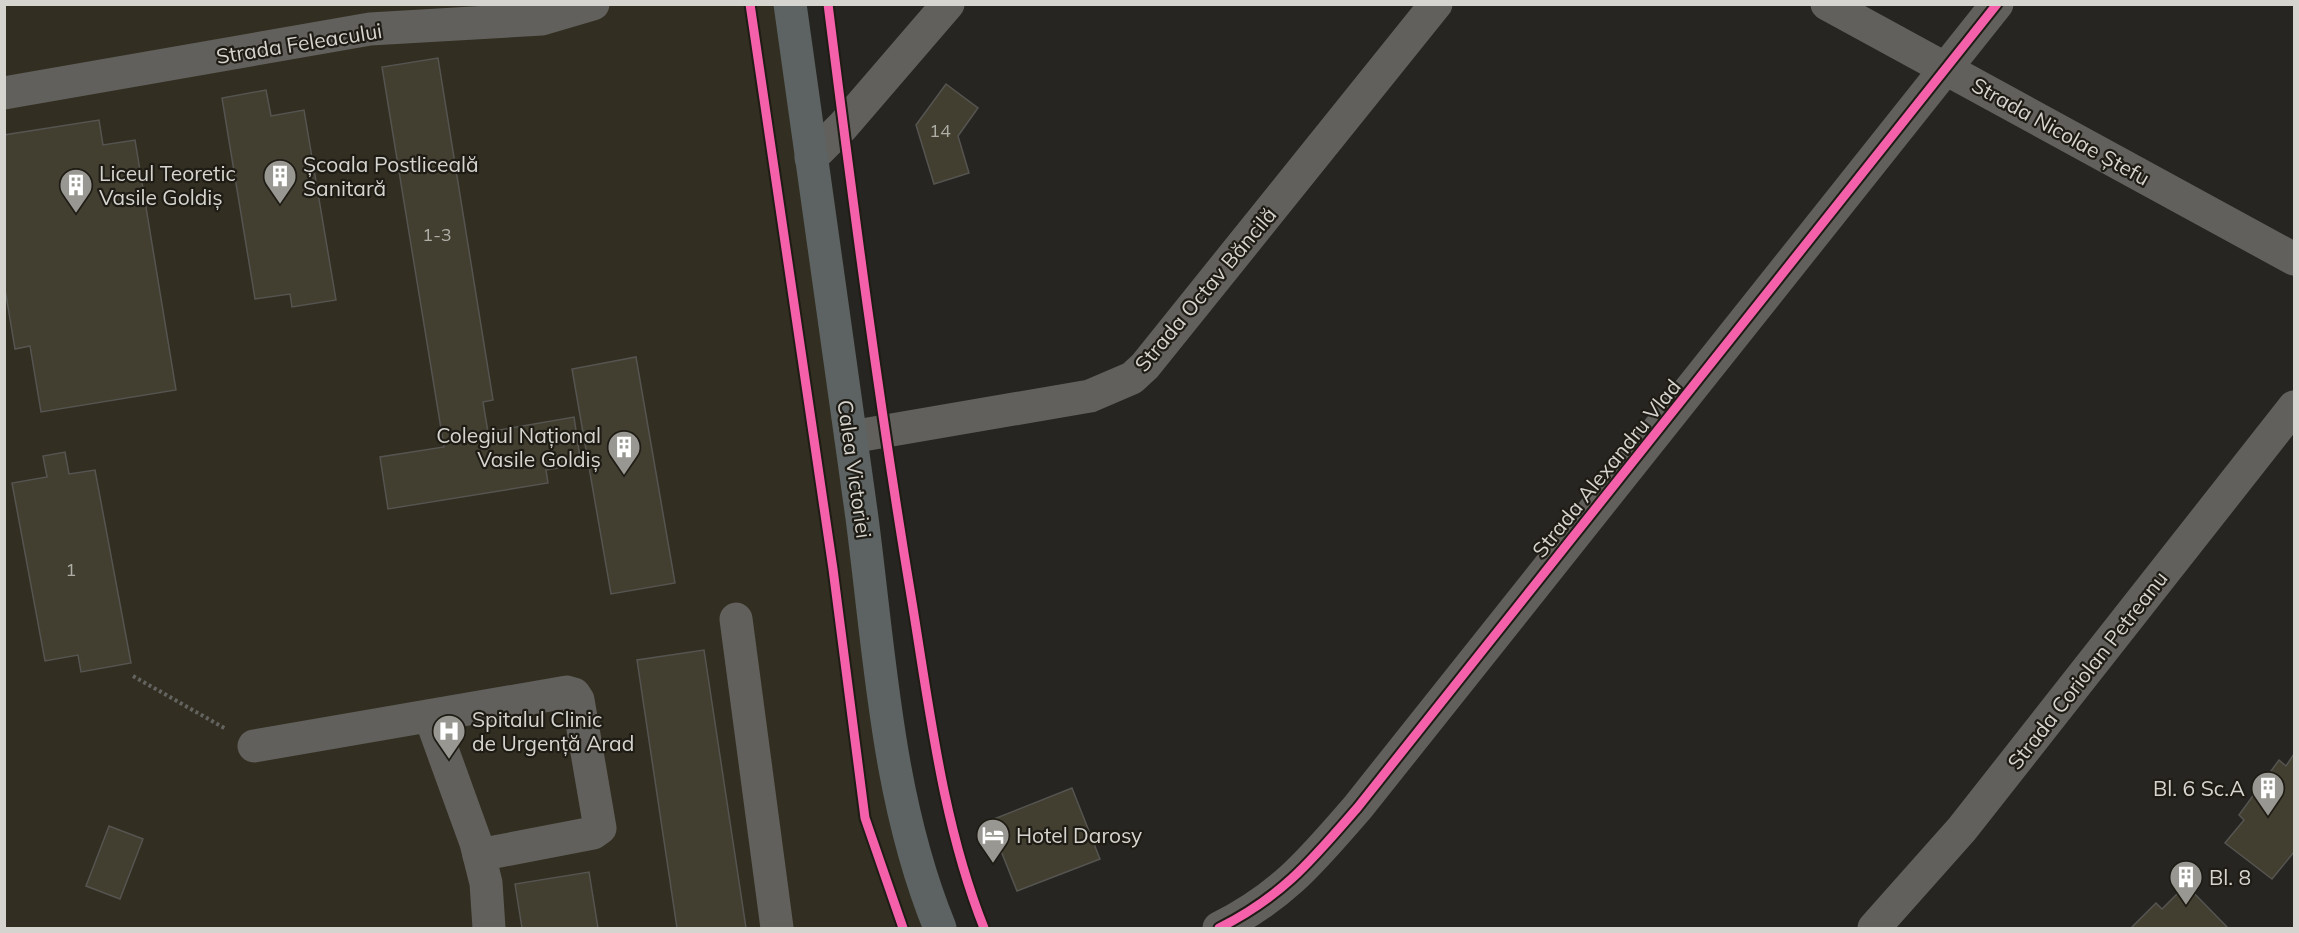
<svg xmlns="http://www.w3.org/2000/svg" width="2299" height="933" viewBox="0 0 2299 933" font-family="Mulish,sans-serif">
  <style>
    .built { fill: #322e21 }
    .building { fill: #423f31; stroke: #555450; stroke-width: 1.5 }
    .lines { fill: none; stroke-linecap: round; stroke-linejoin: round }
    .path { stroke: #636360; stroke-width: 4; stroke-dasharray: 3 3; stroke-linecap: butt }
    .minor { stroke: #61605c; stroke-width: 33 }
    .major { stroke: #5c6362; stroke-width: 33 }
    .cycleway-casing { stroke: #1f1c15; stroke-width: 13 }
    .cycleway { stroke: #f560ab; stroke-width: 9 }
    .labels { text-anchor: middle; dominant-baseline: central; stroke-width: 4.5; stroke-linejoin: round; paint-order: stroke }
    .number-label { font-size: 18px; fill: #b0afa7 }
    .street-label { font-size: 21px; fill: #d5d4ce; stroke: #1f1c15 }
    .poi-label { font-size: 21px; fill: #d5d4ce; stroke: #1f1c15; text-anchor: start }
  </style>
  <rect width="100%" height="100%" fill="#262521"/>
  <path class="built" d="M5,5H790L868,564L940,928H5Z"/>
  <g class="building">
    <path d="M438,58L493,400L483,402L488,432L574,417L581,464L546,470L548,483L388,509L380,457L444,447L382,67Z"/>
    <path d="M946,84L978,108L958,136L969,173L934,184L916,125Z"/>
    <path d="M266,90L271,116L304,110L336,300L292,307L290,294L255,299L222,98Z"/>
    <path d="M99,120L103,145L135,140L176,390L41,412L30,346L15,349L4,283V135Z"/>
    <path d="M636,357L675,583L611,594L572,369Z"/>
    <path d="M65,452L69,474L95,470L131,663L81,672L78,655L45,661L12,483L47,477L43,456Z"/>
    <path d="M704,650L746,928H677L637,660Z"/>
    <path d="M2294,754V852L2272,879L2225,843L2244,820L2239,815L2279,760L2286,766Z"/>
    <path d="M1072,788L1100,859L1017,891L989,821Z"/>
    <path d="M109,826L143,839L120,899L86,886Z"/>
    <path d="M589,872L598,928H522L515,884Z"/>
    <path d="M2186,885L2227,927L2225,928H2131L2156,903L2162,909Z"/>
  </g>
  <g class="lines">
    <path class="path" d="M133,676L226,729"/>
    <g class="minor">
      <path d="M1827,4L2294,259"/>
      <path d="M4,93L370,29L542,19L593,4"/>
      <path d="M811,158L843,126L948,4"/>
      <path d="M851,437L1090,396L1132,378L1145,366L1436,4"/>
      <path d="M736,619L777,928"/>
      <path d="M430,716L476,843L486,883L489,928"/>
      <path d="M254,746L567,692L574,694L578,700L600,828L593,833L479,855"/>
      <path d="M1219,928C1283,896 1312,860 1358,807L1997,4"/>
      <path d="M1874,928L1962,829L2294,407"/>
    </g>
    <path class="major" d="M790,4C813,176 839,347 862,518C880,656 887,799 940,928"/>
    <g class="cycleway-casing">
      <g id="cycleway">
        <path d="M750,4L833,569L865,818L903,928"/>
        <path d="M828,4C853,204 879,404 912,602C930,712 943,825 984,928"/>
        <path d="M1219,928C1283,896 1312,860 1358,807L1997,4"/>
      </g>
    </g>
    <use href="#cycleway" class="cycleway"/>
  </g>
  <defs>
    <g id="building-pin" transform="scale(1.725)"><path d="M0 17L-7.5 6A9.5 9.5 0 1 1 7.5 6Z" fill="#989791" stroke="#1f1c15"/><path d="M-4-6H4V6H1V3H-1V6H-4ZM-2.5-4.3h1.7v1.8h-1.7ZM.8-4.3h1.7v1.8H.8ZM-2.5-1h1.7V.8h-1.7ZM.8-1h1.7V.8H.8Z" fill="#fff"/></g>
    <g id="hospital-pin" transform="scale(1.725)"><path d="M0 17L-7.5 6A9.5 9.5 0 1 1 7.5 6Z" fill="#989791" stroke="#1f1c15"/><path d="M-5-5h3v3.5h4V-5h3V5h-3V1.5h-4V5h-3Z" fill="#fff"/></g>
    <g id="hotel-pin" transform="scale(1.725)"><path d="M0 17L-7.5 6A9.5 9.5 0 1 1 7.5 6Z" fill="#989791" stroke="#1f1c15"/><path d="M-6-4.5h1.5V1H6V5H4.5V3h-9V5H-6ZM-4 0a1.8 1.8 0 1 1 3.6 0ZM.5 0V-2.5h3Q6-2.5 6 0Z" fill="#fff"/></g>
  </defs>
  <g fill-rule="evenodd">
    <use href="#building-pin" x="280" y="176"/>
    <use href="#building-pin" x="76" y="185"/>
    <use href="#building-pin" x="624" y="447"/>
    <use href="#hospital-pin" x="449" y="731"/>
    <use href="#building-pin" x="2268" y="788"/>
    <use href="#hotel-pin" x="993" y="835"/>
    <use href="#building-pin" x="2186" y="877"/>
  </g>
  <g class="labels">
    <g class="number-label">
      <text x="940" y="130">14</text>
      <text x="437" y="234">1-3</text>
      <text x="71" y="569">1</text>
    </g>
    <g class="street-label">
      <text transform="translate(299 43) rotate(-9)">Strada Feleacului</text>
      <text transform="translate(2061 131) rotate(29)">Strada Nicolae Ștefu</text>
      <text transform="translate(1205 289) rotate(-50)">Strada Octav Băncilă</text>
      <text transform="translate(1606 468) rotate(-51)">Strada Alexandru Vlad</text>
      <text transform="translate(855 469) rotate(82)">Calea Victoriei</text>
      <text transform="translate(2087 670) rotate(-52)">Strada Coriolan Petreanu</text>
    </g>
    <g class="poi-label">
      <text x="303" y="164">Școala Postliceală<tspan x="303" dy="24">Sanitară</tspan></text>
      <text x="99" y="173">Liceul Teoretic<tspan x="99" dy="24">Vasile Goldiș</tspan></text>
      <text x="601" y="435" text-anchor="end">Colegiul Național<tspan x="601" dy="24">Vasile Goldiș</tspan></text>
      <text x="472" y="719">Spitalul Clinic<tspan x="472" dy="24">de Urgență Arad</tspan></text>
      <text x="2245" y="788" text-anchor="end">Bl. 6 Sc.A</text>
      <text x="1016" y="835">Hotel Darosy</text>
      <text x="2209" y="877">Bl. 8</text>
    </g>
  </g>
  <rect width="2299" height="933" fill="none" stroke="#d5d4ce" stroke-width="12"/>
</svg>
